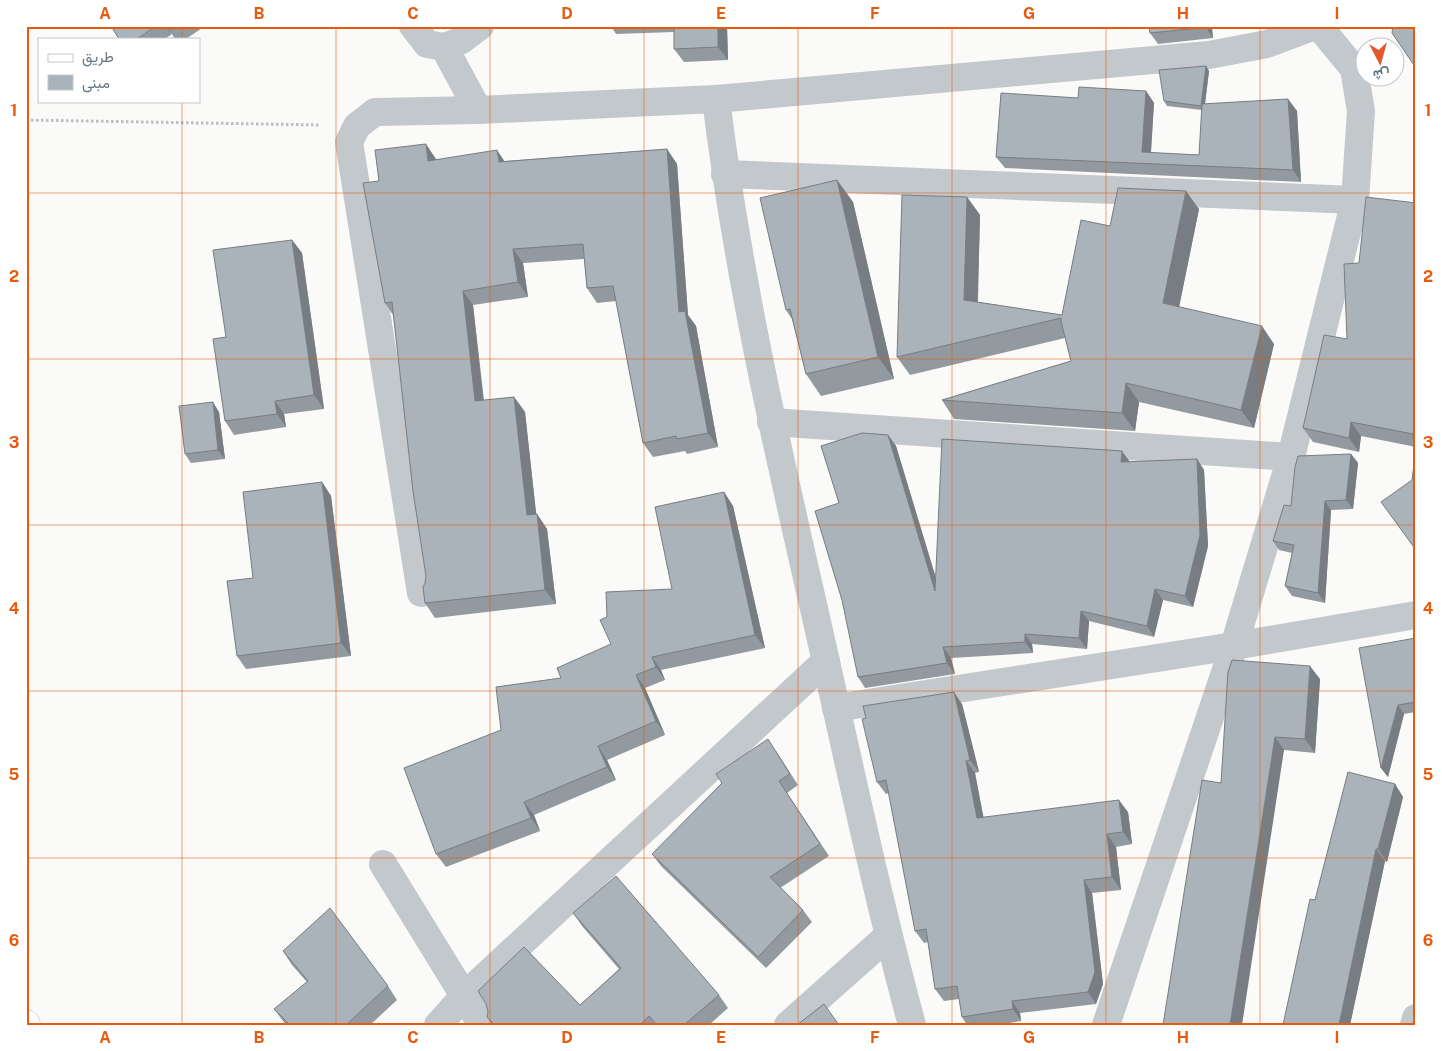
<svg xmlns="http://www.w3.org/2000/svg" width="1442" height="1051" viewBox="0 0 1442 1051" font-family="'Public Sans',Vazirmatn,sans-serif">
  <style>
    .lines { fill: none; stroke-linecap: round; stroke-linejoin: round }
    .major-casing { stroke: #b5babe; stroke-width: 29 }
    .path { stroke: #bbbfc2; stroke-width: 3; stroke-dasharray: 2.5 2.5; stroke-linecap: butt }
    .minor { stroke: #c3c8cc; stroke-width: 28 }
    .major { stroke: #fff; stroke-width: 28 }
    .wall { fill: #929a9f }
    .shaded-wall { fill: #777d82 }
    .building { fill: #aab3b9; stroke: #777d82 }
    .grid { fill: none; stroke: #e8590c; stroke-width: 1; stroke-opacity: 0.55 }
    .neatline { fill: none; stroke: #e8590c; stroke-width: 2 }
    .grid-label { font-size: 16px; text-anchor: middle; font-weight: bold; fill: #e8590c }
  </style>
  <rect width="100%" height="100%" fill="#fafaf8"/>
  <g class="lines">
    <g class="major-casing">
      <path id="major" d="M26,1024V1025"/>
    </g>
    <path class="path" d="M26,120L321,125"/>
    <g class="minor">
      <path d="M413,26L427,44L444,47L478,110"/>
      <path d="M444,47L460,41L480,26"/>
      <path d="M716,99C737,272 776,443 815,613C846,750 875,888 912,1025"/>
      <path d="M725,174L1355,200"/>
      <path d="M771,422L1291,457"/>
      <path d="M421,593L349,142L357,126L375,112L478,110L716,99L1209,55L1267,44L1315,26"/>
      <path d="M836,708L1234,646L1416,615"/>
      <path d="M383,864L482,1025"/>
      <path d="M438,1025L464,996L826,661"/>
      <path d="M788,1025L888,936"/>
      <path d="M1106,1025L1234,646L1291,457L1355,200L1361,111L1354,69L1319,26"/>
      <path d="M1414,1025L1416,1018"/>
    </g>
    <use href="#major" class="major"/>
  </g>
  <g class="wall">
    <path d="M111,26H205L186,39H175L172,34L165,39H119Z"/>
    <path d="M611,26H727L728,60L684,62L674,49V32L616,34Z"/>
    <path d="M828,26H875V29Z"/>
    <path d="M1149,26H1211L1212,28L1213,38L1158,44L1150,33Z"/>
    <path d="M1206,66L1209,71L1205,104L1288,99L1297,111L1301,182L1005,168L996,157L1078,98L1146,91L1154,103L1151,153L1199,155L1202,110L1167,106L1164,101Z"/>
    <path d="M667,149L677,164L688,315L696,326L718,447L687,454L685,451L653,457L643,443L616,301L597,303L587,288L584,259L523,263L528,297L473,305L484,400L514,397L525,412L536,514H537L547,529L556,604L435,618L425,603L426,576L393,315L385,303L379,181L436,159L505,161Z"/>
    <path d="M837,180L853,202L894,379L821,396L806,374L792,319L786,310Z"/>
    <path d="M967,197L980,215L978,302L1062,315L1110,226L1199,209L1179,307L1274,344L1254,428L1139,402L1135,431L954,419L942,400L1071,361L1065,338L910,375L897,357Z"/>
    <path d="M1416,203V447L1361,436L1359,452L1313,442L1303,428L1347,339L1359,263Z"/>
    <path d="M292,240L302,253L324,409L284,414L286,427L234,435L225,421L226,337Z"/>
    <path d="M219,412L225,459L191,463L185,454Z"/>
    <path d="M888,435L896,446L936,578L1130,462L1197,459L1204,470L1208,546L1193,607L1163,600L1154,637L1089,621L1087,649L1032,644L1033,653L951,658L955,674L865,688L858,677L839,503Z"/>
    <path d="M1351,454L1358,463L1353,509L1331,510L1325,603L1292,596L1285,586L1292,553L1279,550L1273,541L1291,506Z"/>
    <path d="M322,482L331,496L351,656L246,669L237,656L253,578Z"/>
    <path d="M724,492L733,506L765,648L661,670L665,680L645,688L665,735L607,760L616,780L534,815L540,831L446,867L436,854L501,730L561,678L611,644L672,589Z"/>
    <path d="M1416,638V712L1404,714L1388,777L1381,768Z"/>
    <path d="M1320,679L1315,753L1284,750L1221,783Z"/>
    <path d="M962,704L979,772L975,773L983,817L1128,812L1132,844L1116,847L1121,890L1092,893L1103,984L1096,1004L1020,1013L1021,1021L998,1025H967L962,1017L959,999L944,1001L935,989L928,942L924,943L915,931L889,793L886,794L877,782Z"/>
    <path d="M776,751L798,785L787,793L829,856L780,888L803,910L812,922L766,968L661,866L652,854Z"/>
    <path d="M1395,784L1403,797L1387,862L1385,861L1350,1025H1283L1315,900Z"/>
    <path d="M573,913L719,995L728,1008L709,1025H492L487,1017L580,1005L619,969L582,926Z"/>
    <path d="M283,951L388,986L397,1000L370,1025H286L274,1009L307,982L292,965Z"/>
  </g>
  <g class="shaded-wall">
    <path d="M718,26H727L728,60L718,47Z"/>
    <path d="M1205,26H1211L1212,28L1213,38Z"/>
    <path d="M1206,66L1209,71L1204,111L1201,106Z"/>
    <path d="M1146,91L1154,103L1150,164L1142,152Z"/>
    <path d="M1288,99L1297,111L1301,182L1293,170Z"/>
    <path d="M426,144L436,159L438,175L428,161Z"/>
    <path d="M667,149L677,164L688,315L696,326L718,447L708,433L679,312Z"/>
    <path d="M497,150L507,165L499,162Z"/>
    <path d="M837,180L853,202L894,379L878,357Z"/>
    <path d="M1186,191L1199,209L1176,322L1163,303Z"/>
    <path d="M967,197L980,215L977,318L964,300Z"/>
    <path d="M292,240L302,253L324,409L314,395Z"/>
    <path d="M513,249L523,263L528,297L518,282Z"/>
    <path d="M463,291L473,305L485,416L475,401Z"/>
    <path d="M1262,326L1274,344L1254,428L1241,410Z"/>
    <path d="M1126,383L1139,402L1135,431L1122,413Z"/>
    <path d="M514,397L525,412L538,530L527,515Z"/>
    <path d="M275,401L284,414L286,427L277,414Z"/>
    <path d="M213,402L219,412L225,459L218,450Z"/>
    <path d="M1351,422L1361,436L1359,452L1349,438Z"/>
    <path d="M888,435L896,446L943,602L935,591Z"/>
    <path d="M1122,451L1130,462H1121Z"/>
    <path d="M1351,454L1358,463L1353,509L1346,500Z"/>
    <path d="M1197,459L1204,470L1208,546L1193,607L1185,596Z"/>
    <path d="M322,482L331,496L351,656L341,643Z"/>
    <path d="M724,492L733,506L765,648L755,635Z"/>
    <path d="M1325,501L1331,510L1325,603L1318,593Z"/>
    <path d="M537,514L547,529L556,604L545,590Z"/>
    <path d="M1155,589L1163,600L1154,637L1147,626Z"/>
    <path d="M1081,611L1089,621L1087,649L1079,638Z"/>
    <path d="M1025,634L1032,644L1033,653L1025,642Z"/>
    <path d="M943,647L951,658L955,674L947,663Z"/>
    <path d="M652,657L661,670L665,680L656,667Z"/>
    <path d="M1310,666L1320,679L1315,753L1305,739Z"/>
    <path d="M636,675L645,688L665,735L656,721Z"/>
    <path d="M954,692L962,704L979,772L970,760Z"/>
    <path d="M1398,705L1404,714L1388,777L1381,768Z"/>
    <path d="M1275,737L1284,750L1242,1025H1230Z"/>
    <path d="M598,746L607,760L616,780L607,767Z"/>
    <path d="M966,761L975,773L986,830L977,818Z"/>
    <path d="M1395,784L1403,797L1387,862L1378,849Z"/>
    <path d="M1119,800L1128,812L1132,844L1123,832Z"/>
    <path d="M524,802L534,815L540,831L531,818Z"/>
    <path d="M1107,834L1116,847L1121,890L1112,877Z"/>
    <path d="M1376,849L1385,861L1350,1025H1339Z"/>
    <path d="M1084,880L1092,893L1103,984L1096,1004L1088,992Z"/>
    <path d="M1012,1001L1020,1013L1021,1021L1013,1009Z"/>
  </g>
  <g class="building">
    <path d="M111,26H156L137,39H119Z"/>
    <path d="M166,26H177L169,31Z"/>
    <path d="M674,26H718V47L674,49Z"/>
    <path d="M1149,26H1205V27L1199,28L1150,33Z"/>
    <path d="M1393,26H1416V68L1392,33Z"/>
    <path d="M1206,66L1201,106L1164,101L1159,70Z"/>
    <path d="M1079,87L1146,91L1142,152L1199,155L1202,104L1288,99L1293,170L996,157L1001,93L1078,98Z"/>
    <path d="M426,144L428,161L497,150L499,162L667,149L679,312L685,311L708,433L677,439L676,436L643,443L613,286L587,288L583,244L513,249L518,282L463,291L475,401L514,397L527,515L537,514L545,590L425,603L423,587L425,583L426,576L413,491L392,302L385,303L363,183L379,181L375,150Z"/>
    <path d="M837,180L878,357L806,374L790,309L786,310L760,198Z"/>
    <path d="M1118,188L1186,191L1163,303L1262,326L1241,410L1126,383L1122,413L942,400L1071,361L1061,321V318L897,357L902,195L967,197L964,300L1062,315L1081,220L1110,226Z"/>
    <path d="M1366,197L1416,203V439H1413V434L1351,422L1349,438L1303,428L1324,335L1347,339L1344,264L1359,263Z"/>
    <path d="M292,240L314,395L275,401L277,414L225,421L213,339L226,337L213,250Z"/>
    <path d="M213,402L218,450L185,454L179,406Z"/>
    <path d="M862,433L888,435L935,591L942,439L1122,451L1121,462L1197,459L1200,535L1185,596L1155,589L1147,626L1081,611L1079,638L1025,634V642L943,647L947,663L858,677L842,600L815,511L839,503L821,446Z"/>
    <path d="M1416,448V550L1381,502L1412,480Z"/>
    <path d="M1351,454L1346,500L1325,501L1318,593L1285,586L1294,545L1273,541L1284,505L1291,506L1295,467L1298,456Z"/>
    <path d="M322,482L341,643L237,656L227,581L253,578L243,492Z"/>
    <path d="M724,492L755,635L652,657L656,667L636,675L656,721L598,746L607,767L524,802L531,818L436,854L404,768L501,730L496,687L561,678L557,668L611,644L600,620L607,617L606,592L672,589L655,507Z"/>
    <path d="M1416,638V702L1398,705L1381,768L1359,648Z"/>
    <path d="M1232,660L1310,666L1305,739L1275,737L1230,1025H1163L1202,780L1221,783L1228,672Z"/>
    <path d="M954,692L970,760L966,761L977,818L1119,800L1123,832L1107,834L1112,877L1084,880L1095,972L1088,992L1012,1001L1013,1009L962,1017L957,986L935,989L926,929L915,931L886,780L877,782L862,719L866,718L863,706Z"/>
    <path d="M768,739L790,774L779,781L820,844L770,877L803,910L758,957L652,854L722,783L716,774Z"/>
    <path d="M1348,772L1395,784L1378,849H1376L1339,1025H1283L1310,899L1315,900Z"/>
    <path d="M616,876L719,995L684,1025H657L649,1016L640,1025H495L487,1017L488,1011L486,1004L478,991L524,947L580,1005L621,968L573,913Z"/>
    <path d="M330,908L388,986L346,1025H290L274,1009L308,981L283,951Z"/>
    <path d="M824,1004L839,1025H797Z"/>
  </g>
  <path class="grid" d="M182,26V39M336,26V1025M490,26V1025M644,26V1025M798,26V1025M952,26V1025M1106,26V1025M1260,26V1025M182,101V1025M26,193H1416M26,359H1416M26,525H1416M26,691H1416M26,858H1416"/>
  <rect width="1442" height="1051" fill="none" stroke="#ffffff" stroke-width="55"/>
  <rect x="38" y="38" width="162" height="65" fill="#ffffff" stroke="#c1c8cd"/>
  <rect x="48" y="54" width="25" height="8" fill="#ffffff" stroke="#c1c8cd"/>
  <text x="82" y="62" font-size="15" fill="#657683">طريق</text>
  <rect x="48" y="75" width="25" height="15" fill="#aab3b9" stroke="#c1c8cd"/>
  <text x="82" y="88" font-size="15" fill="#657683">مبنى</text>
  <g transform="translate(1380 62) rotate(174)"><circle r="24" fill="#ffffff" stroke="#c1c8cd"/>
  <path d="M0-4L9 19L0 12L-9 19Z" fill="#e4572e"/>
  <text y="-8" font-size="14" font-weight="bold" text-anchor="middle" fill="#657683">ش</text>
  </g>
  <rect x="28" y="28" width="1386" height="996" class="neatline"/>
  <g class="grid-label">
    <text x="105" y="19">A</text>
    <text x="259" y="19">B</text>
    <text x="413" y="19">C</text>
    <text x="567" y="19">D</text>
    <text x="721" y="19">E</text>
    <text x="875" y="19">F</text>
    <text x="1029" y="19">G</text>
    <text x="1183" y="19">H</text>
    <text x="1337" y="19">I</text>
    <text x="14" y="116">1</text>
    <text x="1428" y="116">1</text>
    <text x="14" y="282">2</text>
    <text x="1428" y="282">2</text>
    <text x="14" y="448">3</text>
    <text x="1428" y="448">3</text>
    <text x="14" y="614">4</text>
    <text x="1428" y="614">4</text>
    <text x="14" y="780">5</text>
    <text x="1428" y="780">5</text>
    <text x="14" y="946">6</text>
    <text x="1428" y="946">6</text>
    <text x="105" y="1043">A</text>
    <text x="259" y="1043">B</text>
    <text x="413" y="1043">C</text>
    <text x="567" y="1043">D</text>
    <text x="721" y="1043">E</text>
    <text x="875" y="1043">F</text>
    <text x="1029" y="1043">G</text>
    <text x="1183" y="1043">H</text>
    <text x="1337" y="1043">I</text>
  </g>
</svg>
